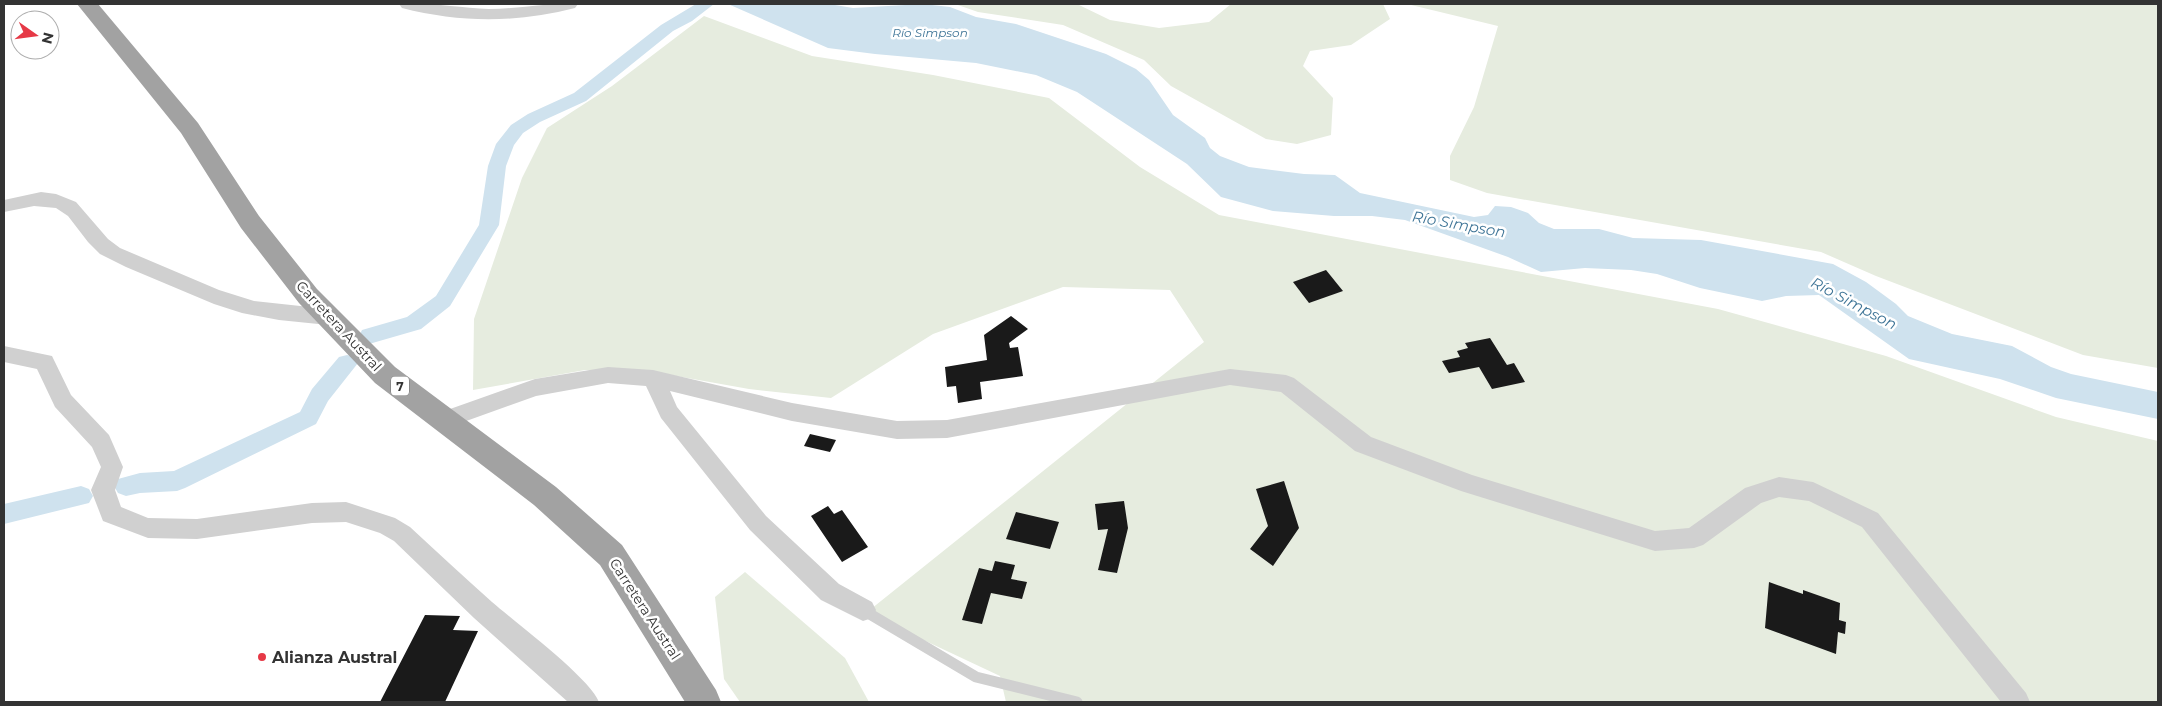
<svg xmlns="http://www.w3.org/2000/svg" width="2162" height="706" viewBox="0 0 2162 706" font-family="Montserrat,sans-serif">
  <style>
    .green { fill: #e6ecdf }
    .water { fill: #cfe2ee }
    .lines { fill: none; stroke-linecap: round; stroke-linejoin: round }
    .canal { fill: #cfe2ee; fill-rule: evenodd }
    .building { fill: #1a1a1a }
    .service { stroke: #d0d0d0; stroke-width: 11 }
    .minor { fill: #d0d0d0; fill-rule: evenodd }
    .tertiary { fill: #d0d0d0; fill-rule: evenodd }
    .trunk { fill: #a2a2a2; fill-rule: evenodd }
    .poi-dot { fill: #e63946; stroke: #fff; stroke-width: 2 }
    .labels { text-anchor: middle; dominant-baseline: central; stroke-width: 5; stroke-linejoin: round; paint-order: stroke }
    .far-water-label { font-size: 12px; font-style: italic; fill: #3f7597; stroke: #fff }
    .shield { fill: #fff; stroke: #707070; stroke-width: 1 }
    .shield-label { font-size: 12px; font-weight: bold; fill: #333 }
    .street-label { font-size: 14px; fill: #333; stroke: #fff }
    .water-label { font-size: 15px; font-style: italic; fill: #3f7597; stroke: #fff }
    .near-poi-label { font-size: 16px; font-weight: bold; fill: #333; stroke: #fff; text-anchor: start }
  </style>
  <rect width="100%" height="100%" fill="#fff"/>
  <g class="green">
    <path d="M955,4H1077L1110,20L1159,28L1209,22L1231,4H1383L1390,19L1351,45L1310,51L1303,66L1333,98L1331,135L1297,144L1266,139L1171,86L1144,60L1063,25L978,12Z"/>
    <path d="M1407,4H2158V368L2083,355L1876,276L1821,252L1487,193L1450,180V156L1474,107L1498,26Z"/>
    <path d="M704,16L812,56L933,75L1049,98L1140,167L1219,215L1718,309L1886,356L2056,417L2158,441V702H1006L1000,676L866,613L1204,342L1170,290L1063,287L933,334L831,398L749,389L648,371L585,370L473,390L474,319L522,178L547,128L612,86Z"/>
    <path d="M745,572L845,658L869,702H740L724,679L715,597Z"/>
  </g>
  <path class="water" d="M728,4H829L853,8L923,4L950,7L976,17L1016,24L1106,54L1136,69L1149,80L1173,115L1205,138L1210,148L1220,156L1249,167L1304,174L1335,175L1360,193L1474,217L1488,215L1495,206L1511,207L1528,213L1539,223L1554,229H1599L1633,238L1701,240L1833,264L1866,282L1896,304L1908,316L1952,334L2012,346L2051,367L2071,374L2158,392V419L2056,398L2000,379L1909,359L1819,295L1786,296L1762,301L1700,288L1657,274L1631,270L1585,268L1541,272L1508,257L1405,220L1372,216H1334L1273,211L1221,197L1187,164L1077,92L1036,75L976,63L875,54L828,48Z"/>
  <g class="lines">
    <g class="canal">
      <path d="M696,4H714L692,21L673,31L586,101L540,122L523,133L514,145L506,166L499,225L450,306L421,329L369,344L362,342L359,336L362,330L407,317L436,296L479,225L488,166L496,144L511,125L528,114L574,93L661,25Z"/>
      <path d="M347,355L355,357L358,363L328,401L316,424L185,488L177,491L140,493L126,496L118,493L114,486L118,479L140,473L174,471L300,412L312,389L339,357Z"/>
      <path d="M81,486L89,489L93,496L89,503L4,524V504Z"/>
    </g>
  </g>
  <g class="building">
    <path d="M1326,270L1343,291L1309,303L1293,282Z"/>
    <path d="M1011,316L1028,329L1009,343L1010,348L1018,347L1023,376L980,382L982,399L958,403L956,386L947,387L945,367L987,360L984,335Z"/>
    <path d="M1490,338L1507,365L1514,363L1525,382L1492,389L1479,367L1449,373L1442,361L1460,357L1457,351L1468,348L1465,343Z"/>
    <path d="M810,434L836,440L830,452L804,446Z"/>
    <path d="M1284,481L1299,528L1273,566L1250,549L1268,526L1256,489Z"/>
    <path d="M1124,501L1128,528L1117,573L1098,570L1108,529L1098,530L1095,504Z"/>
    <path d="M828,506L834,514L842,510L868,547L842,562L811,516Z"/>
    <path d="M1016,512L1059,522L1050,549L1006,539Z"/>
    <path d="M995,561L1015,565L1011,579L1027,582L1022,599L991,593L982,624L962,620L979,568L992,571Z"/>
    <path d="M1769,582L1803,594V590L1840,603L1839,620L1846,622L1845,634L1838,632L1836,654L1765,628Z"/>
    <path d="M425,615L460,616L453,630L478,631L445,702H380Z"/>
  </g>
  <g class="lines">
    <path class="service" d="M863,610L976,677L1077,702"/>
    <g class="minor">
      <path d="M41,192L56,194L76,202L108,239L120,248L219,290L254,301L328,309L335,312L338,317L335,322L328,325L279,320L242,313L214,304L126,267L100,254L88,242L68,216L56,208L34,206L4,212V200Z"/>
      <path d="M4,346L52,356L71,395L109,435L123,467L115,490L121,507L148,518L197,519L312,503L346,502L395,518L410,527C437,552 464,577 492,602C515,622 590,678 599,702H568L474,618L394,541L380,533L346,522L312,523L197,539L148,538L103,521L91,490L101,467L92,447L55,407L37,369L4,362Z"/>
      <path d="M608,367L653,370L792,403L897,421L947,420L1230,369L1286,375L1294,378L1371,437L1472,475L1655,531L1689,528L1745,488L1779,477L1813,482L1878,513L2026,693L2030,702H2001L1862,527L1809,501L1779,497L1761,503L1703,545L1694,548L1655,551L1461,491L1355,451L1281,392L1230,385L947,438L897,439L792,421L670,391L677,407L766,516L839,584L872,602L876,610L872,618L863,621L821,600L750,530L661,418L646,386L608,383L536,396L444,429L436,426L433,420L436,414L535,379Z"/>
    </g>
    <path class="tertiary" d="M399,4C429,2 459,8 489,9C519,9 548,2 578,4L575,8C516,23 461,23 402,8Z"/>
    <path class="trunk" d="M77,4H98L198,123L259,216L317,289L395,367L556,487L622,545L716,690L721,702H685L600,565L534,505L375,383L299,303L241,228L181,133Z"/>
  </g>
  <circle class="poi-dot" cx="262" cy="657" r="5"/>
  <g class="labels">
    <g class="far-water-label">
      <text x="930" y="32">Río Simpson</text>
    </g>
    <rect class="shield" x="391" y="376.5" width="18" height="19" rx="4"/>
    <g class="shield-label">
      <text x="400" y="386">7</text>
    </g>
    <g class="street-label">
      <text transform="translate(339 326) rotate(47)">Carretera Austral</text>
      <text transform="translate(645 609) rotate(57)">Carretera Austral</text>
    </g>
    <g class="water-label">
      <text transform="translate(1459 224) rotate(10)">Río Simpson</text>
      <text transform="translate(1854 303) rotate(28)">Río Simpson</text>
    </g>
    <g class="near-poi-label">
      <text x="272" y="657">Alianza Austral</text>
    </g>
  </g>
  <rect width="2162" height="706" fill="none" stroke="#333333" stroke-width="10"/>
  <g transform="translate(35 35) rotate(104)"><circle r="24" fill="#ffffff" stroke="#adadad"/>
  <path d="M0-4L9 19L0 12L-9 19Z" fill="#e63946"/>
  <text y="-8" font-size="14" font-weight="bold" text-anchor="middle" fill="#333333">N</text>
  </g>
</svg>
